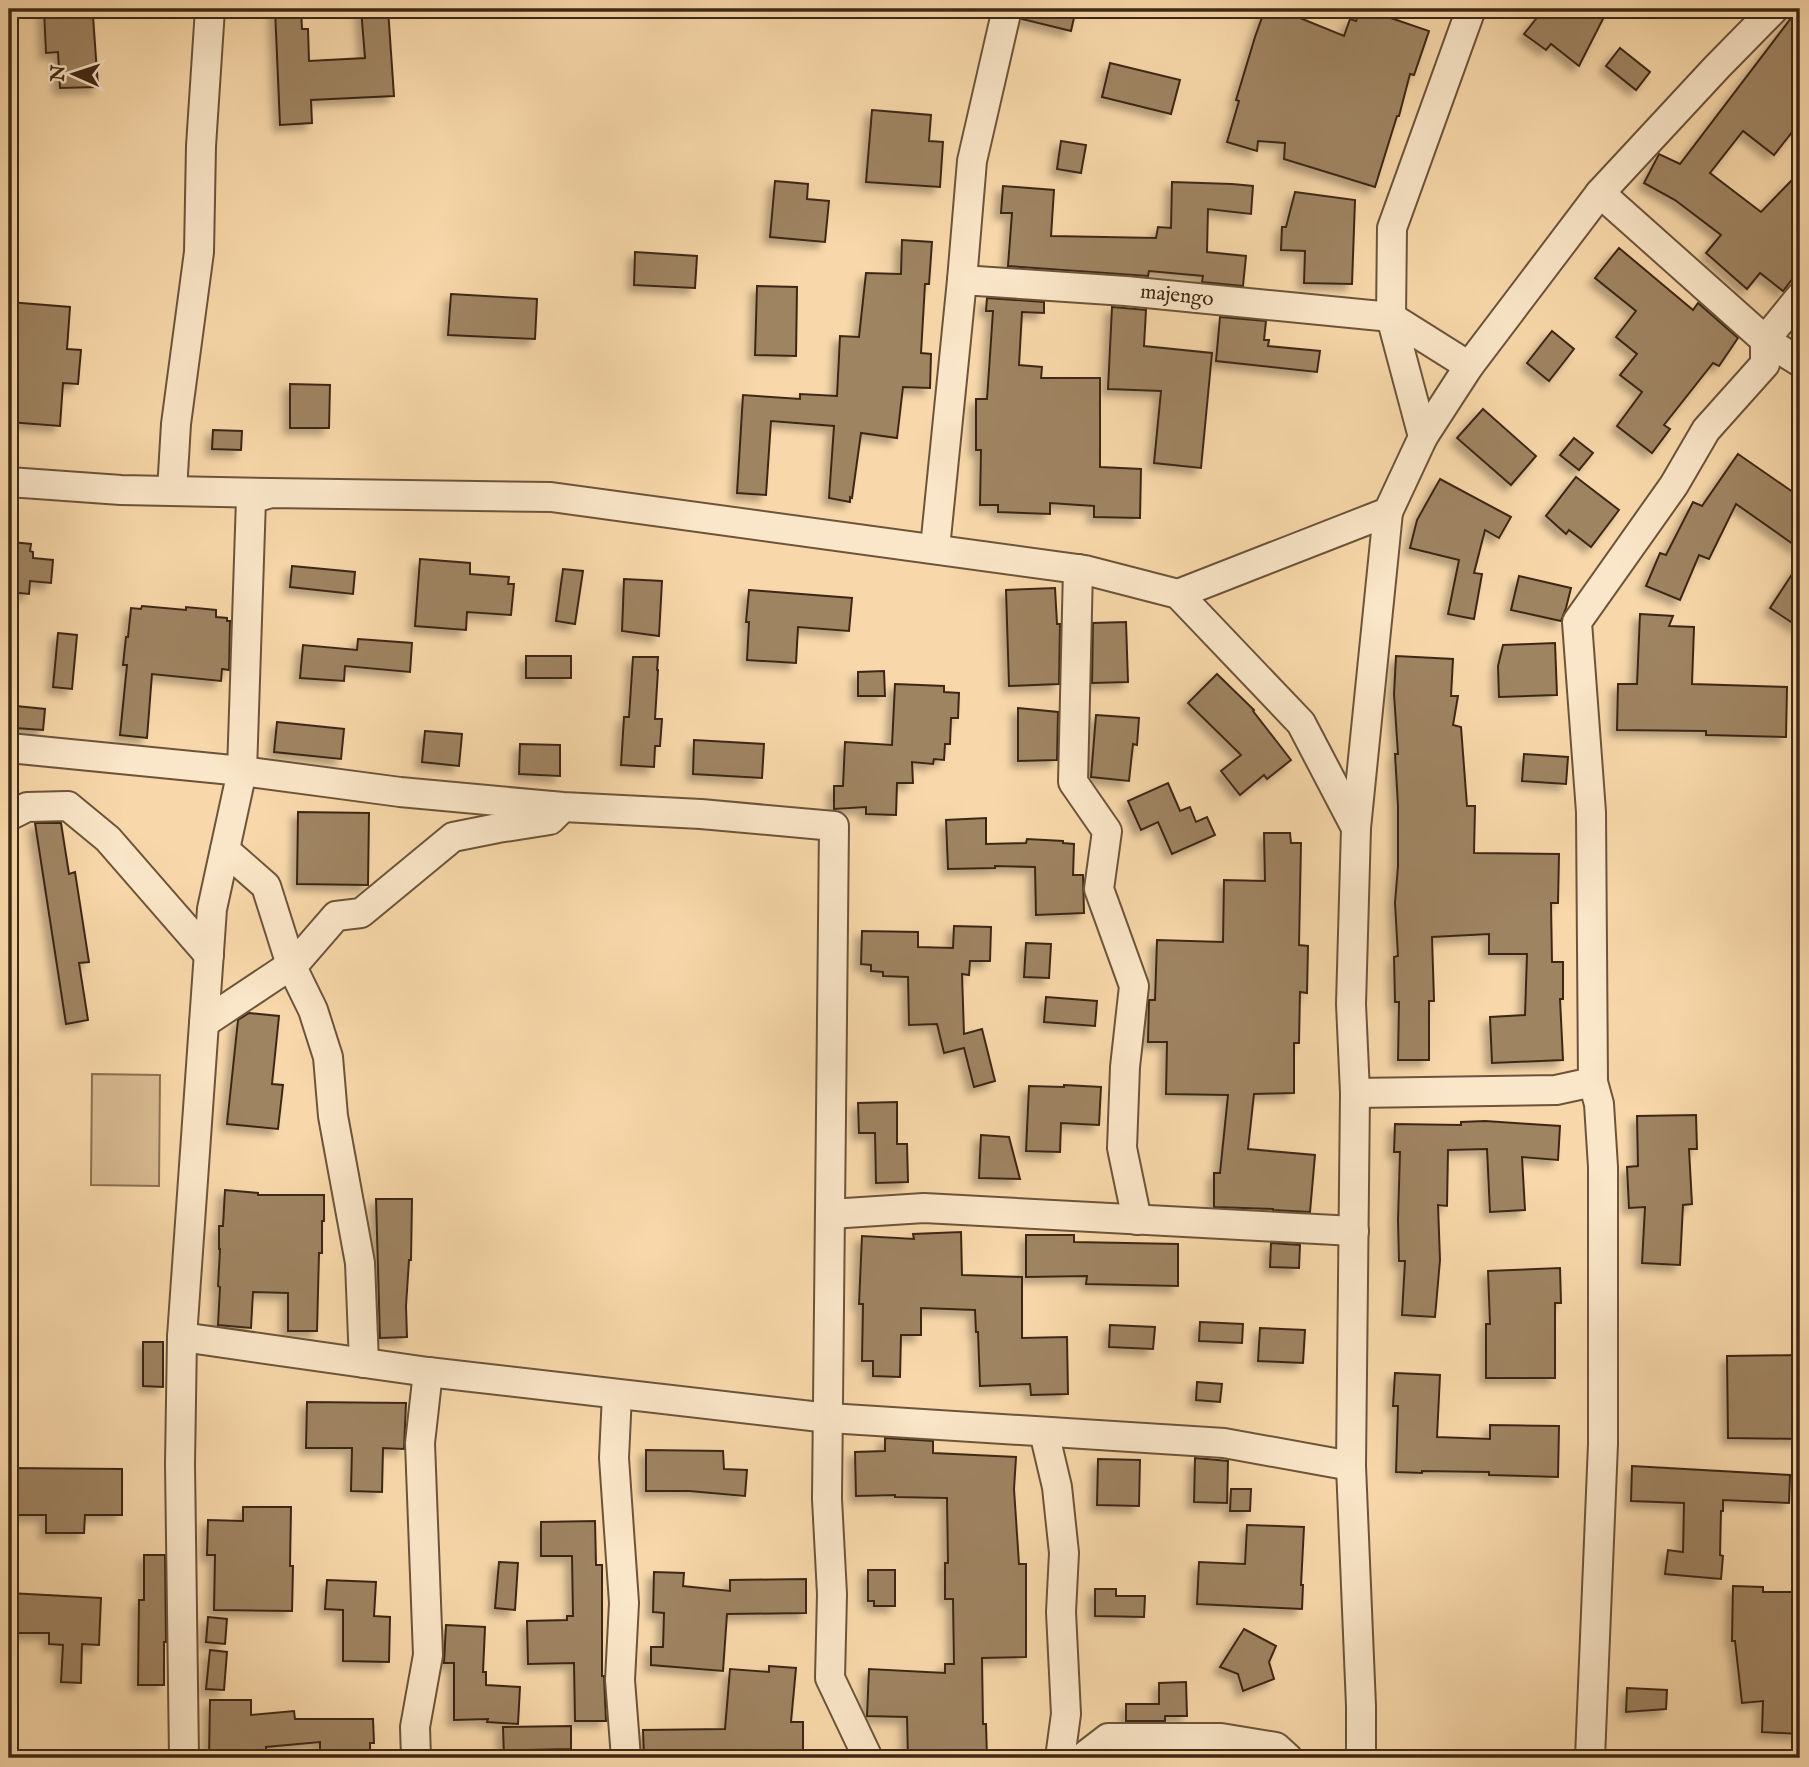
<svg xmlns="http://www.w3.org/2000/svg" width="1809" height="1767" viewBox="0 0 1809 1767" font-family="'IM FELL English',serif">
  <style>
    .green { fill: #d8ba91; stroke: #8b7153; stroke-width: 2 }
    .building { fill: #9f8462; stroke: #3e2815; stroke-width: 2; filter: url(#shadow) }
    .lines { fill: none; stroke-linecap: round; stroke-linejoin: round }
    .street-casing { stroke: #6c543a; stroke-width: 32 }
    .street { stroke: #fae6c8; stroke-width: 28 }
    .labels { text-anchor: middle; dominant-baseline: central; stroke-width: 5; stroke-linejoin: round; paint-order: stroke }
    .street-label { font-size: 21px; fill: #3e2815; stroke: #fae6c8 }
  </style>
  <defs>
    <filter id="shadow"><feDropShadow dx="-6" dy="6" stdDeviation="3.5" flood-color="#0004"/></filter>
  </defs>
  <rect width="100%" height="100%" fill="#f8d8aa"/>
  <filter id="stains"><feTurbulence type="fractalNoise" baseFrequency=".00286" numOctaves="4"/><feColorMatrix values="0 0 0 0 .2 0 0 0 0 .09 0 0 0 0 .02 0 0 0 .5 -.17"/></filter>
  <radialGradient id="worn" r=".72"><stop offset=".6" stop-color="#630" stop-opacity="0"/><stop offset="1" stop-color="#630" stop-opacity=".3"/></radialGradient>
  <path class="green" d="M92,1074L160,1075L159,1186L91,1185Z"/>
  <g class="building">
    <path d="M80,9V17L93,16L98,87L60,88L58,52L46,53L44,10Z"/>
    <path d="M275,9H301L302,29H308L309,61L365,58L361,9H388L394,96L311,100L312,123L280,125Z"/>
    <path d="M1023,9H1076L1071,31L1022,19Z"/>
    <path d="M1265,9H1278L1344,36L1350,19L1356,21L1360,9H1387L1385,16L1429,31L1414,75L1410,74L1399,116H1397L1375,187L1284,159L1285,143L1258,141L1257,151L1227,142L1239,101L1236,100L1255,37Z"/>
    <path d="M1544,9H1608L1579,66L1551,44L1546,50L1524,34Z"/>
    <path d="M1798,9H1800V122L1774,155L1743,131L1710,173L1761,212L1791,181L1800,190V269L1783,291L1760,273L1747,289L1706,253L1721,235L1675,200L1644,183L1659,154L1680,164Z"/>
    <path d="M1620,48L1650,72L1636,90L1606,66Z"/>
    <path d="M1110,63L1180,80L1171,114L1102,97Z"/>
    <path d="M872,110L931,115L929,141L943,142L940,187L866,182Z"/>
    <path d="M1061,141L1086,145L1081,173L1057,169Z"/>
    <path d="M775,181L808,184L807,199L829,201L825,242L770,237Z"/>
    <path d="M1172,182L1232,184L1253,186L1251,214L1208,209L1207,252L1246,256L1243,286L1202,282L1203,276L1149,271L1148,276L1008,266L1012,213H1001L1003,186L1054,190L1051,236L1156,238L1158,227L1171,228Z"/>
    <path d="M1295,192L1355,200L1352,284L1304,283L1305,251L1281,250L1282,227H1286Z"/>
    <path d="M902,240L932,242L929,284H925L921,353L931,354L930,388L903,387L897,438L861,433L852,498L850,497V502L829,498L834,426L771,421L766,495L737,493L743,395L800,399V394L837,396L840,336L859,337L866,273L901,274Z"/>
    <path d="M1619,248L1693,310L1698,303L1738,338L1719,366L1713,363L1664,425L1670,429L1652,453L1617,426L1642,392L1620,375L1637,354L1616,337L1636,311L1595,278Z"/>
    <path d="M635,252L697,256L695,288L634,285Z"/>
    <path d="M757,286L797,287L796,356L755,355Z"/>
    <path d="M451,294L537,299L535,339L448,335Z"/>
    <path d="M987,298L1044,302V313L1022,312L1019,365L1042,367L1041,378H1100V467L1141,469L1140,518L1094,517V506L1050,503V514L998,512V505H980L981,450H976V399H987L993,311H986Z"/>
    <path d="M9,302L70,307L67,349L81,350L78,384L63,383L60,426L9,422Z"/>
    <path d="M1112,307L1146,310L1144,346L1212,353L1201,468L1154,463L1161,391L1108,389Z"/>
    <path d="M1220,317L1266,321L1264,340H1269L1268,346L1320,351L1317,372L1216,361Z"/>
    <path d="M1552,331L1574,349L1549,381L1527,363Z"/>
    <path d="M290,384L330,385L329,428H290Z"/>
    <path d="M1483,409L1536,456L1511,485L1457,438Z"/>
    <path d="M213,430L242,431L241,450L212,449Z"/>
    <path d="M1574,438L1593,453L1579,470L1560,455Z"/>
    <path d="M1738,454L1800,497V549L1736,504L1709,559L1699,555L1680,600L1646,586L1660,553L1666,555L1693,502L1702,506Z"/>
    <path d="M1576,477L1619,510L1591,547L1569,530L1566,534L1546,516Z"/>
    <path d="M1440,479L1511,517L1499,538L1485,530L1474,573L1482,574L1474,619L1448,614L1459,560L1410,548L1417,520Z"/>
    <path d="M12,542L31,544L30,551L33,552V558L53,560L51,583L30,581L29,594L9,592V550H11Z"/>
    <path d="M420,559L470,563V574L509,577L508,584H514L511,615L467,612L466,630L415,626Z"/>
    <path d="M1800,562V628L1770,608Z"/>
    <path d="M292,566L355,572L353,594L290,587Z"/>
    <path d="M563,569L583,571L575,624L556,621Z"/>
    <path d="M1519,576L1571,588L1566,608L1561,621L1511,610Z"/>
    <path d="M624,579L662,581L659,636L622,631Z"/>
    <path d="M1055,588L1057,624H1060L1059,684L1009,686L1006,590Z"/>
    <path d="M749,590L852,598L849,631L798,627L796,663L747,660L749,622H746Z"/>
    <path d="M142,606L186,610V607L216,610V617L227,618V621H230L229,670L222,669L221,681L152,674L147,738L120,735L127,665H123L126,637H128L131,608L141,609Z"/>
    <path d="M1640,614L1673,616L1669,626L1694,627L1692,684L1787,687L1786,737L1706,735V731L1617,730L1618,684H1637Z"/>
    <path d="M1126,622L1128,682L1092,683L1093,623Z"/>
    <path d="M58,633L77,635L72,689L53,687Z"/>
    <path d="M358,639L412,643L410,672L345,666L344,681L300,678L303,645L357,650Z"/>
    <path d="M1555,643L1557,695L1499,697L1498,666L1503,645Z"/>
    <rect x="526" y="656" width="45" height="22"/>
    <path d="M1396,656L1453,659L1451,696H1458L1453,725L1461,727L1467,806H1475L1474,853L1559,854L1558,903H1551L1552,962H1563V999H1560L1563,1060L1492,1063L1490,1017L1525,1015L1527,954H1489V934L1432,937L1434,1001H1429V1060H1398L1399,1002H1395L1394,957L1398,956L1395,903L1398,866V806L1395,754H1398L1394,694Z"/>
    <path d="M633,657H658L657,670H658L655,719H662L660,746H655L654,767L621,765L624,717H629Z"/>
    <path d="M884,671L885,696H858V672Z"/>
    <path d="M1217,674L1254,710L1253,711L1291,760L1267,779L1264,775L1240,795L1221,771L1241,755L1188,703Z"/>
    <path d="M895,684L944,686V692L959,693L958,718H951L950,744H945L944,760L934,759L933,764L912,762L913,783H897L896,815L866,814V807L834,809V786H843L845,742L892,745Z"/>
    <path d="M16,706L45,709L43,730L15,728Z"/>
    <path d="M1018,708L1058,712L1057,760L1018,761Z"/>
    <path d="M1096,715L1139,718L1137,745L1133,744L1129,781L1091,777Z"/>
    <path d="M277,722L344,729L341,759L274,752Z"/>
    <path d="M425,731L462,734L459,766L422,762Z"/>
    <path d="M694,740L764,744L762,778L693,774Z"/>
    <path d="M520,744L560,745V776L519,774Z"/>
    <path d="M1524,754L1568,757L1566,784L1522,781Z"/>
    <path d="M1168,783L1180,811L1190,807L1196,822L1207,817L1215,835L1172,854L1158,822L1141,830L1128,801Z"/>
    <path d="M298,812L369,813L368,885L297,884Z"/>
    <path d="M986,818V844L1026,843L1027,839L1063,841V843L1074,844L1073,875H1083L1084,913L1036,915L1035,867L995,866V868L948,869L946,820Z"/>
    <path d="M35,823H61L69,874L75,872L89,962L79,963L88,1020L66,1024Z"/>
    <path d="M1264,833H1290L1291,843H1301L1299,945L1308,946L1307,993L1300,992L1299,1043H1294V1093L1254,1094L1248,1149L1315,1155L1310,1212L1273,1210V1209L1214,1207V1173H1220L1228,1095L1166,1094L1167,1042H1148L1149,1000H1155L1157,940L1223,942L1224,880L1265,881Z"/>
    <path d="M954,926L991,927L990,961H970L969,975L962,974L964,1034L982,1029L995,1081L974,1087L964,1048L944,1053L937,1024L909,1025L908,977L883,976V972L871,971V965L861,964L862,931L918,932V947L953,948Z"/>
    <path d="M1026,943L1051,944L1049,978L1024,977Z"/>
    <path d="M1046,997L1097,1001L1095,1026L1044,1022Z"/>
    <path d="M249,1013L279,1016L272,1084L283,1085L278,1129L227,1124L238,1020Z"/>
    <path d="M1064,1085L1101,1087L1099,1125L1061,1123L1060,1152L1026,1151L1029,1086L1064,1087Z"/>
    <path d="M897,1102V1144H907L908,1182L876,1183L875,1133H859L858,1103Z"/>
    <path d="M1696,1115L1697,1149H1689L1692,1204L1683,1205L1680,1265L1642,1263L1645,1207L1629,1208L1627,1167L1638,1166L1637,1116Z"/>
    <path d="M1485,1121L1560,1126L1558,1160L1522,1157L1525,1210L1490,1212L1487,1149L1448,1150L1447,1206L1438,1205L1440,1260L1435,1317L1402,1315L1405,1261H1399L1398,1220L1400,1152H1394L1395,1124L1461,1125V1122Z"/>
    <path d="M981,1135L1009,1137L1020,1179L979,1178Z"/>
    <path d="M225,1190L258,1193V1195H324V1221H322V1253H319L317,1331H288V1293L253,1292L251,1328L218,1325L220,1287L218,1286L220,1249H219V1226H223Z"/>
    <path d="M376,1199H412L411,1260H409L406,1306L407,1337L380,1338Z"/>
    <path d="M961,1232L962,1275L1022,1277V1338L1067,1337L1068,1394L1031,1395L1030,1384L980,1386L978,1332H976L975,1310L921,1308V1335H901L900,1377L873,1376V1361H862L863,1304H859L862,1236L914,1239L913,1234Z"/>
    <path d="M1026,1235H1074V1242L1178,1244V1286L1086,1284L1087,1276L1026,1277Z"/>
    <path d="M1271,1243L1300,1245L1299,1268L1270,1267Z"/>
    <path d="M1560,1268L1561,1303H1555V1378H1486V1324H1490L1488,1271Z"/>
    <path d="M1200,1322L1243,1324L1242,1343L1199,1341Z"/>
    <path d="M1110,1325L1155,1327L1153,1349L1109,1347Z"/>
    <path d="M1260,1328L1305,1330L1303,1363L1258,1361Z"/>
    <path d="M143,1342H163V1387L143,1386Z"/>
    <path d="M1800,1355V1439L1728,1438L1727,1356Z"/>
    <path d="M1395,1373L1440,1375L1437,1437L1490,1439V1425L1559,1426L1558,1477L1489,1475V1472L1422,1471V1473L1396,1472L1398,1406H1393Z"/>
    <path d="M1197,1382L1222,1384L1220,1402L1196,1400Z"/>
    <path d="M307,1402L406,1403L404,1449L383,1448L382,1492L351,1491L352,1448H306Z"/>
    <path d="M885,1438L933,1441V1453L1016,1457L1014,1489L1019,1564H1026V1657L982,1658L983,1724H986L987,1758H908L907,1717L867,1716L869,1669L945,1673V1664H954L953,1599H945V1563H948L947,1498L895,1497V1495L856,1496L855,1452L885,1451Z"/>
    <path d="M646,1450L723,1451L724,1469L747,1470L745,1496L689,1491H646Z"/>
    <path d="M1195,1458L1228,1461L1227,1503L1194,1502Z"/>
    <path d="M1098,1459L1140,1460L1139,1506L1097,1505Z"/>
    <path d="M1632,1466L1790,1475L1789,1503L1723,1500V1511H1721L1720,1555L1723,1556L1721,1579L1665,1574L1668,1550L1683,1552L1684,1503L1631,1501Z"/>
    <path d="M9,1468L122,1469V1515H85L84,1533H46V1515H9Z"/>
    <path d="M1231,1489H1251L1250,1511H1230Z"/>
    <path d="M243,1507H291L290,1566H293L292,1611L214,1610L215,1555H207L208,1520L243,1521Z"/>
    <path d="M595,1521L596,1565H602V1676H604L606,1721H575L574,1663L528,1664L527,1621L567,1620V1616H573L572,1556H541V1522Z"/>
    <path d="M1247,1525L1304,1527L1301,1585H1303L1302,1609L1197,1604L1199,1562L1245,1564Z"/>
    <path d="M144,1555H165L166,1642H164V1685H138L139,1600H144Z"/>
    <path d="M499,1562L518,1563L515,1610L495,1608Z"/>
    <path d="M868,1570H895V1606H874V1601H868Z"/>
    <path d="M654,1572L684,1573L683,1586L730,1591V1580L806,1579V1613L727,1614L723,1671L651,1665V1647H663L664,1613L653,1612Z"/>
    <path d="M327,1580L376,1582L374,1616L390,1617L389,1662L343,1661V1610L325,1609Z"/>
    <path d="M1733,1586L1763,1587V1592H1800V1734L1762,1732L1763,1701L1742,1703L1735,1641H1732Z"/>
    <path d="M1095,1589H1116V1596H1145L1144,1617L1095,1616Z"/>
    <path d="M9,1593L101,1598L99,1645L82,1644L81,1683L61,1682L63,1645L49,1644V1633H9Z"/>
    <path d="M208,1617L227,1619L225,1644L206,1642Z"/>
    <path d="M446,1625L485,1627L483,1672H486V1685L520,1687L518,1724L487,1722L488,1719L454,1720V1663H444Z"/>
    <path d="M1244,1629L1276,1646L1269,1662L1274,1679L1243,1691L1238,1674L1220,1667Z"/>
    <path d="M210,1650L227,1652L224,1690L206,1689Z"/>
    <path d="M769,1666L796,1668L791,1722H803V1758H644L643,1730L725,1729L730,1669L769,1672Z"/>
    <path d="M1186,1682L1187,1716H1165V1721H1126V1704H1159V1683Z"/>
    <path d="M1627,1688L1667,1690L1666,1709L1626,1712Z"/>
    <path d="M210,1700H251V1715L294,1711L295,1719H373L374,1743H370V1758H320V1742L266,1747V1758H209Z"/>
    <path d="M571,1726V1749L527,1750V1758H504L503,1727Z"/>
  </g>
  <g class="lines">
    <g class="street-casing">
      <g id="street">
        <path d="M1600,193L1765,340L1800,297"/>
        <path d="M962,280L1126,291L1391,317L1469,366"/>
        <path d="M1423,437L1391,317L1392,228L1471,9"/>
        <path d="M9,482L121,490L269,493"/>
        <path d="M172,491L176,424L199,252L201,146L210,9"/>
        <path d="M935,548L962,280L972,161L1007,9"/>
        <path d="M1078,569L1073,782L1107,831L1099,889L1134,986L1125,1067L1122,1148L1137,1220"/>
        <path d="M1178,594L1388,512L1423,437L1469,366L1600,193L1717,67L1774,9"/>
        <path d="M9,748L242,771L400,792L563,807L701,814L834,826L827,1499L832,1594L830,1678L868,1758"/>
        <path d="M9,816L27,807L68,806L108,839L209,955"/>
        <path d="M1356,828L1388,512"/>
        <path d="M225,850L266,886L291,965L313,1010L328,1057L333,1116L360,1263L364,1363"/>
        <path d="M204,1023L297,961L336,916L361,913L453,837L498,828L550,820L559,811"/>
        <path d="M1355,1093L1556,1090L1593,1082L1591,812L1577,622L1674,485L1706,430L1765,364V340L1800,362"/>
        <path d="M830,1214L924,1208L1354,1231"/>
        <path d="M182,1337L428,1372L829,1418L1224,1443L1351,1466"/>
        <path d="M617,1394L614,1458L624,1603L620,1680L626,1758"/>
        <path d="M1044,1432L1057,1487L1064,1553L1061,1612L1066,1714L1060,1758"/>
        <path d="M184,1758L180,1464L182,1337L212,909L242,771L251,499L271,493L551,497L1085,570L1178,594L1301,723L1356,828L1351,1004L1355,1093L1351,1466L1361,1706V1758"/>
        <path d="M416,1758L415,1727L428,1655L420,1443L428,1372"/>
        <path d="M1082,1758L1108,1738H1221L1276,1747L1288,1758"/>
        <path d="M1590,1758L1603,1444V1167L1599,1104L1593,1082"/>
      </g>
    </g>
    <use href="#street" class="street"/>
  </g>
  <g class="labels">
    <g class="street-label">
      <text transform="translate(1177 296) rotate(6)">majengo</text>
    </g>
  </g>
  <rect width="1809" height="1767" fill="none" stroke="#f8d8aa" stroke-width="35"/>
  <rect x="10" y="10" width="1788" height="1746" fill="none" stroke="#3e2815" stroke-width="3.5"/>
  <rect x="18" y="18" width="1774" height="1732" fill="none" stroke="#3e2815" stroke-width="2"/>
  <g transform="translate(74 74) rotate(273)" stroke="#fae6c8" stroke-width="5" paint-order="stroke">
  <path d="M0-5L12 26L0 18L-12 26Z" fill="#3e2815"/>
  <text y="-10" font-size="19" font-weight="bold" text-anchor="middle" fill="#3e2815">N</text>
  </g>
  <rect width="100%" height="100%" filter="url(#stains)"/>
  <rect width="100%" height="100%" fill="url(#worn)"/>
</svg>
